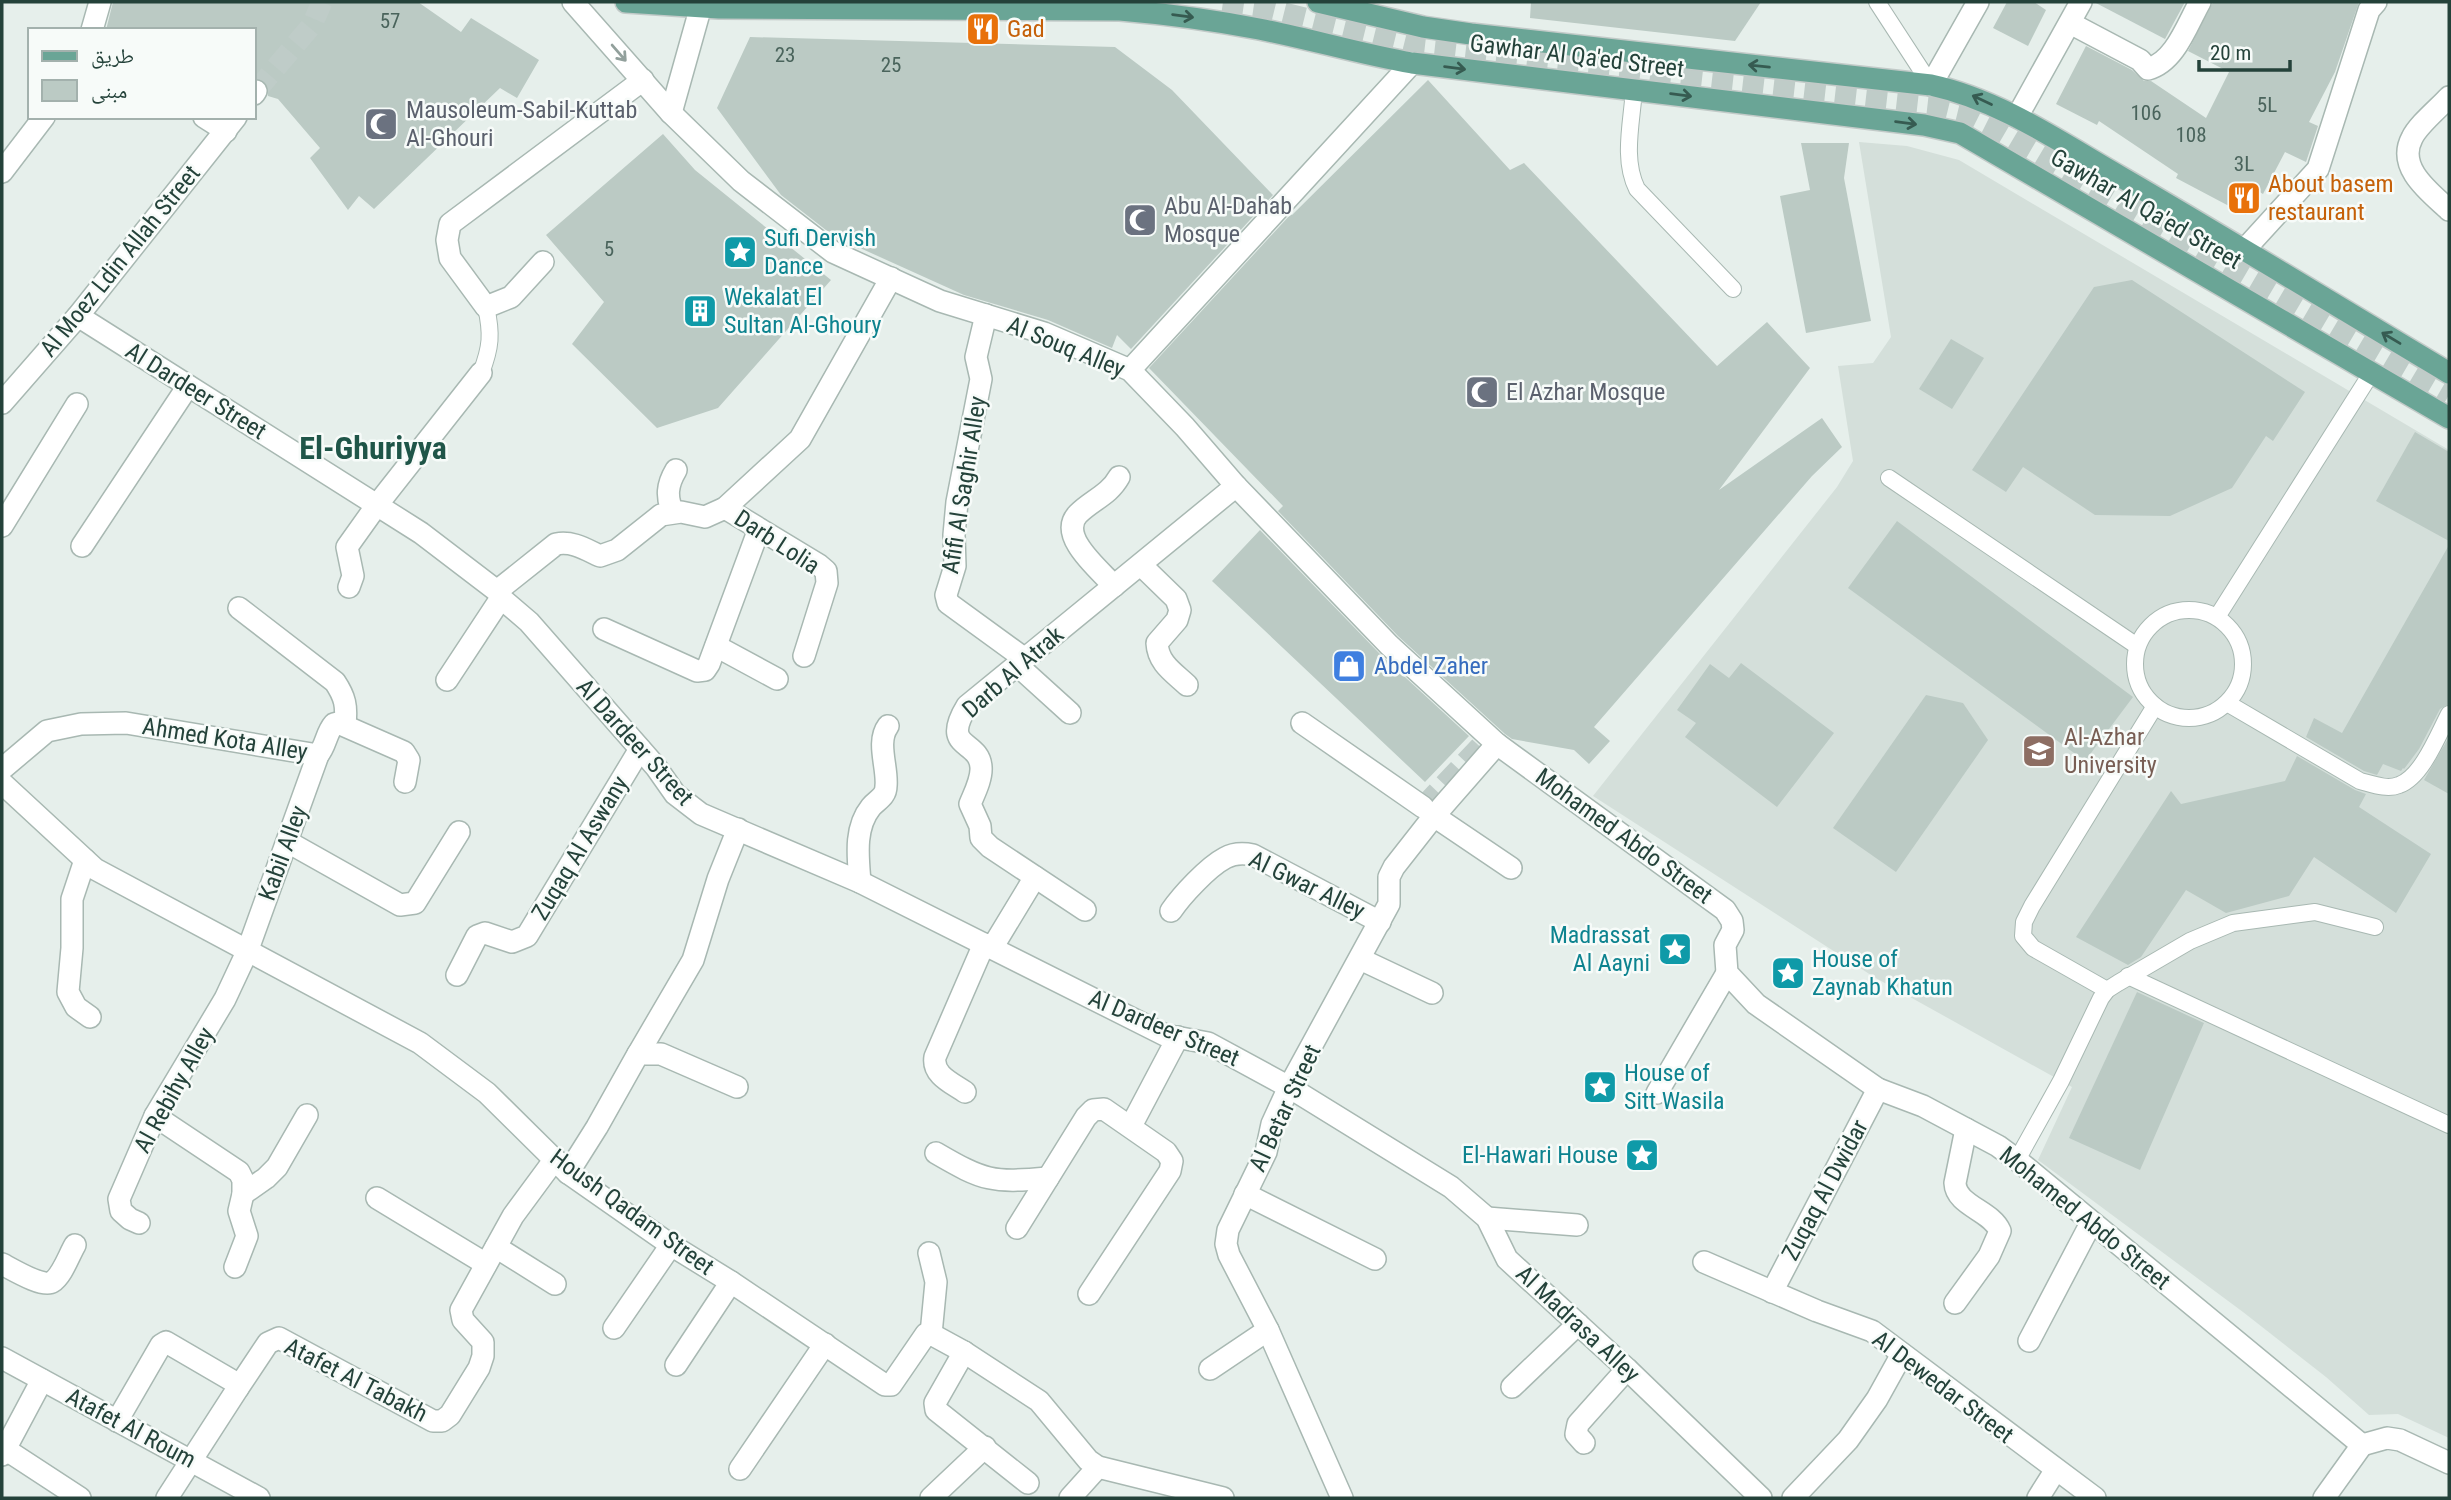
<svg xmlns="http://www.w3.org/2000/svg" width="2451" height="1500" viewBox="0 0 2451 1500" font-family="'Roboto Condensed','Noto Naskh Arabic',sans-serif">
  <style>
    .built { fill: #d4dfda }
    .building { fill: #bbcac4 }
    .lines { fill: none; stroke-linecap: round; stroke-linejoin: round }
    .pedestrian-tunnel { stroke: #bfccc8; stroke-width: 21; stroke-dasharray: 21 10; stroke-linecap: butt }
    .minor-tunnel { stroke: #bfccc8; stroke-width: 21; stroke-dasharray: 21 10; stroke-linecap: butt }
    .primary-tunnel { stroke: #bfccc8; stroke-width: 21; stroke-dasharray: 21 10; stroke-linecap: butt }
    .service-casing { stroke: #a8b8b2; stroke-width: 18 }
    .pedestrian-casing { stroke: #a8b8b2; stroke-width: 24 }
    .minor-casing { stroke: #a8b8b2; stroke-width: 24 }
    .primary-casing { stroke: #c2cac8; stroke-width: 24 }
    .service { stroke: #fff; stroke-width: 16 }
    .pedestrian { stroke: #fff; stroke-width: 21 }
    .minor { stroke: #fff; stroke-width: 21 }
    .primary { stroke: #6aa596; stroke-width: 21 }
    .oneway { stroke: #365b51 }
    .oneway2 { stroke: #92a09c }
    .labels { text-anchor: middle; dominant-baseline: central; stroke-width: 5; stroke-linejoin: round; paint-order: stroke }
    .number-label { font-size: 21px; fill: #4a645c }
    .food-label { font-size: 24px; fill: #c56008; stroke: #f7fbf9; text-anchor: start }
    .street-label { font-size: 24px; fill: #24423a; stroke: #f7fbf9 }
    .worship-label { font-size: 24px; fill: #5b616d; stroke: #f7fbf9; text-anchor: start }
    .culture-label { font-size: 24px; fill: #0d838f; stroke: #f7fbf9; text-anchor: start }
    .shop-label { font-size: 24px; fill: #366cbe; stroke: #f7fbf9; text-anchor: start }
    .education-label { font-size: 24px; fill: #785e54; stroke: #f7fbf9; text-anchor: start }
    .district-label { font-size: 32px; font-weight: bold; fill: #1f5548; stroke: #f7fbf9 }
  </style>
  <rect width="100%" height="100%" fill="#e6efeb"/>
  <path class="built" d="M1859,142L1907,146L1959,160L2449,450V1438L2398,1414L2369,1415L2326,1377L2243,1312L2038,1160L2072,1087L1874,977L1593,796L1837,487L1853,461L1838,366L1873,363L1891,337Z"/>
  <g class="building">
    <path d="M113,2H418L461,32L471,18L539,60L517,98L500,88L374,209L359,196L348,210L310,158L320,148L278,99L268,96V86L264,81L254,78V30H106Z"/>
    <path d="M1531,2H1761L1735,41L1530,18Z"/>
    <path d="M2007,2H2034L2046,10L2028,46L1993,28Z"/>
    <path d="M2094,2H2185L2165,39Z"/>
    <path d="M2213,2H2359L2335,72L2309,122L2318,126L2306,162L2285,152L2263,194L2258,191L2246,215L2176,178L2178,174L2099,121L2097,125L2056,104L2086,46L2132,70L2144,81H2151L2206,118L2229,72L2188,51Z"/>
    <path d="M750,37L1115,47L1172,90L1273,195L1131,349L1117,335L1112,348L1048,320L964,295L860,248L859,249L840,241L781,195L717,108Z"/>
    <path d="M1428,80L1510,170L1524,163L1717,366L1767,322L1810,368L1719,490L1822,418L1842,447L1812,476L1594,727L1610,741L1589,764L1574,750L1512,739L1505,734L1398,636L1278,511L1283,506L1149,368L1291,214L1292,215Z"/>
    <path d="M663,134L695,170L831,280L718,408L657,428L572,344L604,302L546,235Z"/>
    <path d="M1801,143H1849L1844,178L1871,321L1806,333L1780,196L1810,190Z"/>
    <path d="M2132,280L2305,392L2273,441L2266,436L2232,488L2170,516L2095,515L2023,467L2006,492L1972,470L2094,287Z"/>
    <path d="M1951,339L1984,358L1952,409L1919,389Z"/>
    <path d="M2415,432L2449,452V541L2376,501Z"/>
    <path d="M1897,521L2133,697L2085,761L1848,588Z"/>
    <path d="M1260,530L1380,654L1469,736L1425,782L1212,581Z"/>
    <path d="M2449,545V704L2440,709L2419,749L2404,769L2403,768L2401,771L2383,764L2377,775L2364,771L2306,737L2314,718L2342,733Z"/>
    <path d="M1741,663L1834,733L1777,807L1685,737L1696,723L1677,710L1710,664L1729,678Z"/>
    <path d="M1926,695L1963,703L1988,740L1896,872L1833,828Z"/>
    <path d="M2449,737V794L2424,780Z"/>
    <path d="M2297,756L2355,790L2366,794L2359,807L2431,854L2396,913L2314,857L2289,896L2226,913L2186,890L2141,957L2128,965L2076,937L2171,791L2181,804L2285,781Z"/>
    <path d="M2137,992L2204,1023L2140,1170L2069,1138Z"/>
  </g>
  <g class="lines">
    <path class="pedestrian-tunnel" d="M256,91L312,25L322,2"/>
    <path class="minor-tunnel" d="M1423,807L1489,737"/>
    <path class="primary-tunnel" d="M1223,2L1264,8L1422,47L1930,105L1967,114L1995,128L2449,395"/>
    <g class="service-casing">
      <g id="service">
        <path d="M1877,2L1931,85"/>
        <path d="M1634,89C1632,122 1622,159 1637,189L1733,289"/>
        <path d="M481,373C491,347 492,334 486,307"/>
        <path d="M1889,478L2137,646"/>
        <circle cx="2189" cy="664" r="54"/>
        <path d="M2217,617L2372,372"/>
        <path d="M2227,703L2360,781C2372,784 2387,790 2399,785C2422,777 2438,735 2449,714"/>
        <path d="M2128,976L2449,1125"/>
        <path d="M2107,990L2033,948L2023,936L2024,922L2032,906L2155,706"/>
        <path d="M2017,1160L2061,1081L2101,998L2107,990L2118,983L2190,941L2233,923L2315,912L2375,927"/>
      </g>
    </g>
    <g class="pedestrian-casing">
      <g id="pedestrian">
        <path d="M254,94L256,91"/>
        <path d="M2,403L78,316L236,117"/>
      </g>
    </g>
    <g class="minor-casing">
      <g id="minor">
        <path d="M573,2L671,113L741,181L833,252L940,301L1044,333L1130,370L1185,427L1236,486L1389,645L1497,744L1725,910L1732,921L1733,930L1725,945L1727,973L1756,1004L1878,1089L1923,1106L1998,1146L2017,1160L2362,1445L2387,1438L2400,1440L2449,1463"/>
        <path d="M2070,23L2140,60L2148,69C2175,62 2187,25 2200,2"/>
        <path d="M92,30L100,2"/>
        <path d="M1931,85L1978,2"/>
        <path d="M2449,97C2439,108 2418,125 2412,138C2396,168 2431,193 2449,210"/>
        <path d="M671,113L701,6"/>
        <path d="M204,117L226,131"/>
        <path d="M2017,117L2081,2"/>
        <path d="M2,172L44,117"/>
        <path d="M2245,249L2318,169L2369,10L2376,2"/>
        <path d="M543,262L511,297L486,307L450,258L447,240L450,224L643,80"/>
        <path d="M986,315L976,357L981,379L957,502L954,535L955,566L946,595L948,603L1025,659"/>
        <path d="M78,316L421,533L497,591L501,598L529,622L656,767L675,794L701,814L860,882L1165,1035L1208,1043L1289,1087L1451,1187L1487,1218L1507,1259L1627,1369L1761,1498"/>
        <path d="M1130,370L1412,63"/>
        <path d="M725,508L819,565L826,571L827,583L804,656"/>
        <path d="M673,512C666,497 667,485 676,470"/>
        <path d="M2,526L77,404"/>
        <path d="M82,546L188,386"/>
        <path d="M1141,565L1176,599L1180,610L1177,620L1157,643C1158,663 1173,672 1187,685"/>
        <path d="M1114,586C1100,570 1057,536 1078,514C1092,500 1109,495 1119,477"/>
        <path d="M349,587L353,576L347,547L377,505L481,373"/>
        <path d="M497,591L556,544C573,541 585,549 600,556L617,550L661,515L681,512L705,517L725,508L800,439L891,278"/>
        <path d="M239,608L335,682C345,697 347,706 345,724"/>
        <path d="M604,629L697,671L705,670L709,664L759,529"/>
        <path d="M716,646L777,679"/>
        <path d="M1017,665L1070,713"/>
        <path d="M447,680L501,598"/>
        <path d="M1302,723L1423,807"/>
        <path d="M2,769L47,731L81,724L126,723L318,755C326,746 326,733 334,724L338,723L404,752L409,760L405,782"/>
        <path d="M2,783L95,869L420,1043L487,1093L568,1173L671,1245L731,1282L885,1385H891L926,1334H931L964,1352L1039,1401L1088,1460L1098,1467L1223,1498"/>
        <path d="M1434,816L1511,868"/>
        <path d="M288,842L400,905L415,903L459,832"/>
        <path d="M85,860L72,899V948L68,992L76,1007L90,1017"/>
        <path d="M860,882C858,857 854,828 871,807C877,800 886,797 886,786C888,768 876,742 888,726"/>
        <path d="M1085,910L990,847L981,838L980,826L970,804C974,794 982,779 981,767C979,739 940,750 967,706L1236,486"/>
        <path d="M1171,911C1182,895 1208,867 1225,858C1234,853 1243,853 1253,855L1380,922"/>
        <path d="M992,948L1035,877"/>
        <path d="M1360,959L1432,993"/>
        <path d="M457,975L477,936L485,933L512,942L527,936L640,749"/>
        <path d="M638,1054L693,960L718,879L738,829"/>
        <path d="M965,1092C952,1083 932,1075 935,1057L984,944"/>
        <path d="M1657,1093L1727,973"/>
        <path d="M155,1116L239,1172L243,1180V1194L239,1211L247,1236L235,1267"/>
        <path d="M1131,1126L1178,1037"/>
        <path d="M936,1153C984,1181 992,1183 1048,1178"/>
        <path d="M568,1173L597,1127L638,1054H661L737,1087"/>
        <path d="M243,1194L266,1178L277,1167L307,1115"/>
        <path d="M1245,1194L1375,1259"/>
        <path d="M377,1198L486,1264"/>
        <path d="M1487,1218L1577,1225"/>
        <path d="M139,1223L130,1219L121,1211L119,1199L155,1116L225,999L247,952L318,755"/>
        <path d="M1017,1228L1086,1117L1093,1110L1104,1109L1166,1152L1172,1161L1170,1171L1089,1294"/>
        <path d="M496,1247L555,1284"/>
        <path d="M929,1253L936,1282L931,1334"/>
        <path d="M1704,1262L1817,1311L1872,1331L2095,1498"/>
        <path d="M2,1264C12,1269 43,1288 52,1282C62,1276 69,1255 75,1245"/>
        <path d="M1772,1292L1878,1089"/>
        <path d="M1955,1303L1989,1256L2000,1231C1991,1210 1956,1206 1955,1183L1966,1129"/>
        <path d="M614,1328L671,1245"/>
        <path d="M2029,1341L2091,1223"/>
        <path d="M964,1352L935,1403L936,1410L1028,1483"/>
        <path d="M2,1358L259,1498"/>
        <path d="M676,1365L731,1282"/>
        <path d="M1210,1369L1268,1330"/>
        <path d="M1512,1387L1578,1324"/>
        <path d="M238,1388L268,1343L279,1338L433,1421H442L450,1415L479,1368L483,1356V1342L463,1320L461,1310L513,1216L555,1159"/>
        <path d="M117,1421L161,1345L166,1342L238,1384V1388L167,1498"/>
        <path d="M1584,1443L1576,1434L1578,1424L1627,1369"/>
        <path d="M5,1449L80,1498"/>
        <path d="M2,1455L42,1380"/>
        <path d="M740,1469L825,1344"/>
        <path d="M931,1498L985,1447"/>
        <path d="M1070,1498L1098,1467"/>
        <path d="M1342,1498L1268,1330L1229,1255L1226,1244L1228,1230L1266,1152L1272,1124L1289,1087L1389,904V877L1394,867L1434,816L1497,744"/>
        <path d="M1793,1498L1848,1440L1877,1399L1902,1354"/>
        <path d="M2038,1498L2055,1471"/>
        <path d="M2324,1498L2362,1445"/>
      </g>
    </g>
    <g class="primary-casing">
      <g id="primary">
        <path d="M626,2L719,8L1120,10C1167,14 1213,20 1259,29C1311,39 1360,54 1412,63L1924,125L1960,133L2449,418"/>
        <path d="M1318,2L1423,27L1471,34L1931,85C2000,100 2060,142 2121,177C2231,241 2340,308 2449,373"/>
      </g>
    </g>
    <use href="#service" class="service"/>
    <use href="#pedestrian" class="pedestrian"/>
    <use href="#minor" class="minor"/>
    <use href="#primary" class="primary"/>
  </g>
  <defs><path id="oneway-shaft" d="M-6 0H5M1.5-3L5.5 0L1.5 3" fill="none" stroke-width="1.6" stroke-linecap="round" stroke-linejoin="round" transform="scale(1.75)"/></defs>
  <g class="oneway">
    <use href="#oneway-shaft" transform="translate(1183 16) rotate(8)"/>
    <use href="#oneway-shaft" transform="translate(1759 66) rotate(-174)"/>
    <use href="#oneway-shaft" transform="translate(1455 68) rotate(7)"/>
    <use href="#oneway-shaft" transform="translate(1681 95) rotate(7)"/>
    <use href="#oneway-shaft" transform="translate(1982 100) rotate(-155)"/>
    <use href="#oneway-shaft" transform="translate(1906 123) rotate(7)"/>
    <use href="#oneway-shaft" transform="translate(2391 338) rotate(-149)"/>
  </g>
  <use class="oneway2" href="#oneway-shaft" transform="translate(619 53) rotate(49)"/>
  <defs>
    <g id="restaurant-square" transform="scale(1.75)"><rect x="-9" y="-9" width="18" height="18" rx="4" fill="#e8710a" stroke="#f7fbf9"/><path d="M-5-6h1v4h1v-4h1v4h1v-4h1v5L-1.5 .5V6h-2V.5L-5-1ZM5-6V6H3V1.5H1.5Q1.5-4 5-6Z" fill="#fff"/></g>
    <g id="mosque-square" transform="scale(1.75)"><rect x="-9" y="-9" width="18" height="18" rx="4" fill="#6b7280" stroke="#f7fbf9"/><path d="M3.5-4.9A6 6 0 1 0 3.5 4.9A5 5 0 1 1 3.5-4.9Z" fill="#fff"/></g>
    <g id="sight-square" transform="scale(1.75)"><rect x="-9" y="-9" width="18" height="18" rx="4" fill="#0f9aa8" stroke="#f7fbf9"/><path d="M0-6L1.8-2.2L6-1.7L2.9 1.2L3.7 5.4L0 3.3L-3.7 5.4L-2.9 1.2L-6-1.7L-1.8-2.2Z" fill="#fff"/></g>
    <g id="building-square" transform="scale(1.75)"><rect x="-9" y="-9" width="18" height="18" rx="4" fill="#0f9aa8" stroke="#f7fbf9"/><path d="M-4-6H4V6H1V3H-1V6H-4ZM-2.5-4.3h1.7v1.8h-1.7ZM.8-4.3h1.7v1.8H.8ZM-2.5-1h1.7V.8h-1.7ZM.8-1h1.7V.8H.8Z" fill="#fff"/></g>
    <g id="shop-square" transform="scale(1.75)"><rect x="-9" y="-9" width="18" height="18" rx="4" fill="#3f7fe0" stroke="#f7fbf9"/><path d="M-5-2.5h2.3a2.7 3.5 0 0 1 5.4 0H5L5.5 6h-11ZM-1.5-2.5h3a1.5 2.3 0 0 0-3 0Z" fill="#fff"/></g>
    <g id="university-square" transform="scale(1.75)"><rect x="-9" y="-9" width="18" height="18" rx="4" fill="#8d6e63" stroke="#f7fbf9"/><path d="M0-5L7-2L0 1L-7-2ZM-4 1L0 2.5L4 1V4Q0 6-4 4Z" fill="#fff"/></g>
  </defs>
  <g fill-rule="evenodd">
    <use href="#restaurant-square" x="983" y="29"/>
    <use href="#mosque-square" x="381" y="124"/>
    <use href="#restaurant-square" x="2244" y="198"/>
    <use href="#mosque-square" x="1140" y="220"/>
    <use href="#sight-square" x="740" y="252"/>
    <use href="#building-square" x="700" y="311"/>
    <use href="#mosque-square" x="1482" y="392"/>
    <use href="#shop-square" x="1349" y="666"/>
    <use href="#university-square" x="2039" y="751"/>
    <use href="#sight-square" x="1675" y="949"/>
    <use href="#sight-square" x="1788" y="973"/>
    <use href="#sight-square" x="1600" y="1087"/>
    <use href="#sight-square" x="1642" y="1155"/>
  </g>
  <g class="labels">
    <g class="number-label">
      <text x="390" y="21">57</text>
      <text x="785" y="55">23</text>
      <text x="891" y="65">25</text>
      <text x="2267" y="105">5L</text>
      <text x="2146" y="113">106</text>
      <text x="2191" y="135">108</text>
      <text x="2244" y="164">3L</text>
      <text x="609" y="249">5</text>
    </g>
    <g class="food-label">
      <text x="1007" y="29">Gad</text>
      <text x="2268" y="184">About basem<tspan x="2268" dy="28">restaurant</tspan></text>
    </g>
    <g class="street-label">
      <text transform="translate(1577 56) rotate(7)">Gawhar Al Qa'ed Street</text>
      <text transform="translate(2146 209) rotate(30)">Gawhar Al Qa'ed Street</text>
      <text transform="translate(120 261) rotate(-51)">Al Moez Ldin Allah Street</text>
      <text transform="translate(1066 347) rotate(22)">Al Souq Alley</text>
      <text transform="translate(196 391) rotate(32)">Al Dardeer Street</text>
      <text transform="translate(964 485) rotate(-81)">Afifi Al Saghir Alley</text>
      <text transform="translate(777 542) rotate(33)">Darb Lolia</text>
      <text transform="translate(1013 672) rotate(-41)">Darb Al Atrak</text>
      <text transform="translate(225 739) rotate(9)">Ahmed Kota Alley</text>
      <text transform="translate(635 742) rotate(48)">Al Dardeer Street</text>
      <text transform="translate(1624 836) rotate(36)">Mohamed Abdo Street</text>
      <text transform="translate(580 848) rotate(-59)">Zuqaq Al Aswany</text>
      <text transform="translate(283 853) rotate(-70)">Kabil Alley</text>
      <text transform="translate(1307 885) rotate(26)">Al Gwar Alley</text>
      <text transform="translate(1164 1028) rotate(23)">Al Dardeer Street</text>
      <text transform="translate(174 1090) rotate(-61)">Al Rebihy Alley</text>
      <text transform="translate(1285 1108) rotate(-65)">Al Betar Street</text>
      <text transform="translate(1825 1190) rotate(-62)">Zuqaq Al Dwidar</text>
      <text transform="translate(632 1212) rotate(36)">Housh Qadam Street</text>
      <text transform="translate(2085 1218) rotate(39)">Mohamed Abdo Street</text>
      <text transform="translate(1578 1324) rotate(43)">Al Madrasa Alley</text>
      <text transform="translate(356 1380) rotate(27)">Atafet Al Tabakh</text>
      <text transform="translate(1943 1387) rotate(37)">Al Dewedar Street</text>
      <text transform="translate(131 1428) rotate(28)">Atafet Al Roum</text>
    </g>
    <g class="worship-label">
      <text x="406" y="110">Mausoleum-Sabil-Kuttab<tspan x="406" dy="28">Al-Ghouri</tspan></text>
      <text x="1164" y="206">Abu Al-Dahab<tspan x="1164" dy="28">Mosque</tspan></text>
      <text x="1506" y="392">El Azhar Mosque</text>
    </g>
    <g class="culture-label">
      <text x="764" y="238">Sufi Dervish<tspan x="764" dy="28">Dance</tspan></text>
      <text x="724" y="297">Wekalat El<tspan x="724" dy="28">Sultan Al-Ghoury</tspan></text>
      <text x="1650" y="935" text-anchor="end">Madrassat<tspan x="1650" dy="28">Al Aayni</tspan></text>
      <text x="1812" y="959">House of<tspan x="1812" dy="28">Zaynab Khatun</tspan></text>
      <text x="1624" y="1073">House of<tspan x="1624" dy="28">Sitt Wasila</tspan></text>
      <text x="1618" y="1155" text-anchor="end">El-Hawari House</text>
    </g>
    <g class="shop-label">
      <text x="1374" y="666">Abdel Zaher</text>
    </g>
    <g class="education-label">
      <text x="2064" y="737">Al-Azhar<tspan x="2064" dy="28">University</tspan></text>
    </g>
    <g class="district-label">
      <text x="373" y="448">El-Ghuriyya</text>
    </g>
  </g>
  <rect width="2451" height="1500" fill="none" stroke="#24423a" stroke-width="7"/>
  <rect x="28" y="28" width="228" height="91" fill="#f7fbf9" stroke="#a3b1ad" stroke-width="2"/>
  <rect x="42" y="51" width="35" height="10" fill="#6aa596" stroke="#a3b1ad" stroke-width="2"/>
  <text x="91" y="63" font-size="21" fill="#24423a">طريق</text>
  <rect x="42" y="80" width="35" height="21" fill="#bbcac4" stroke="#a3b1ad" stroke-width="2"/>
  <text x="91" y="98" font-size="21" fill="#24423a">مبنى</text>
  <path d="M2199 60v10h91v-10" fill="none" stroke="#24423a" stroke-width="3.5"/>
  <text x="2210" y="60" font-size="21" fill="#24423a" stroke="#f7fbf9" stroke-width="5" paint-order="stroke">20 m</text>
</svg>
